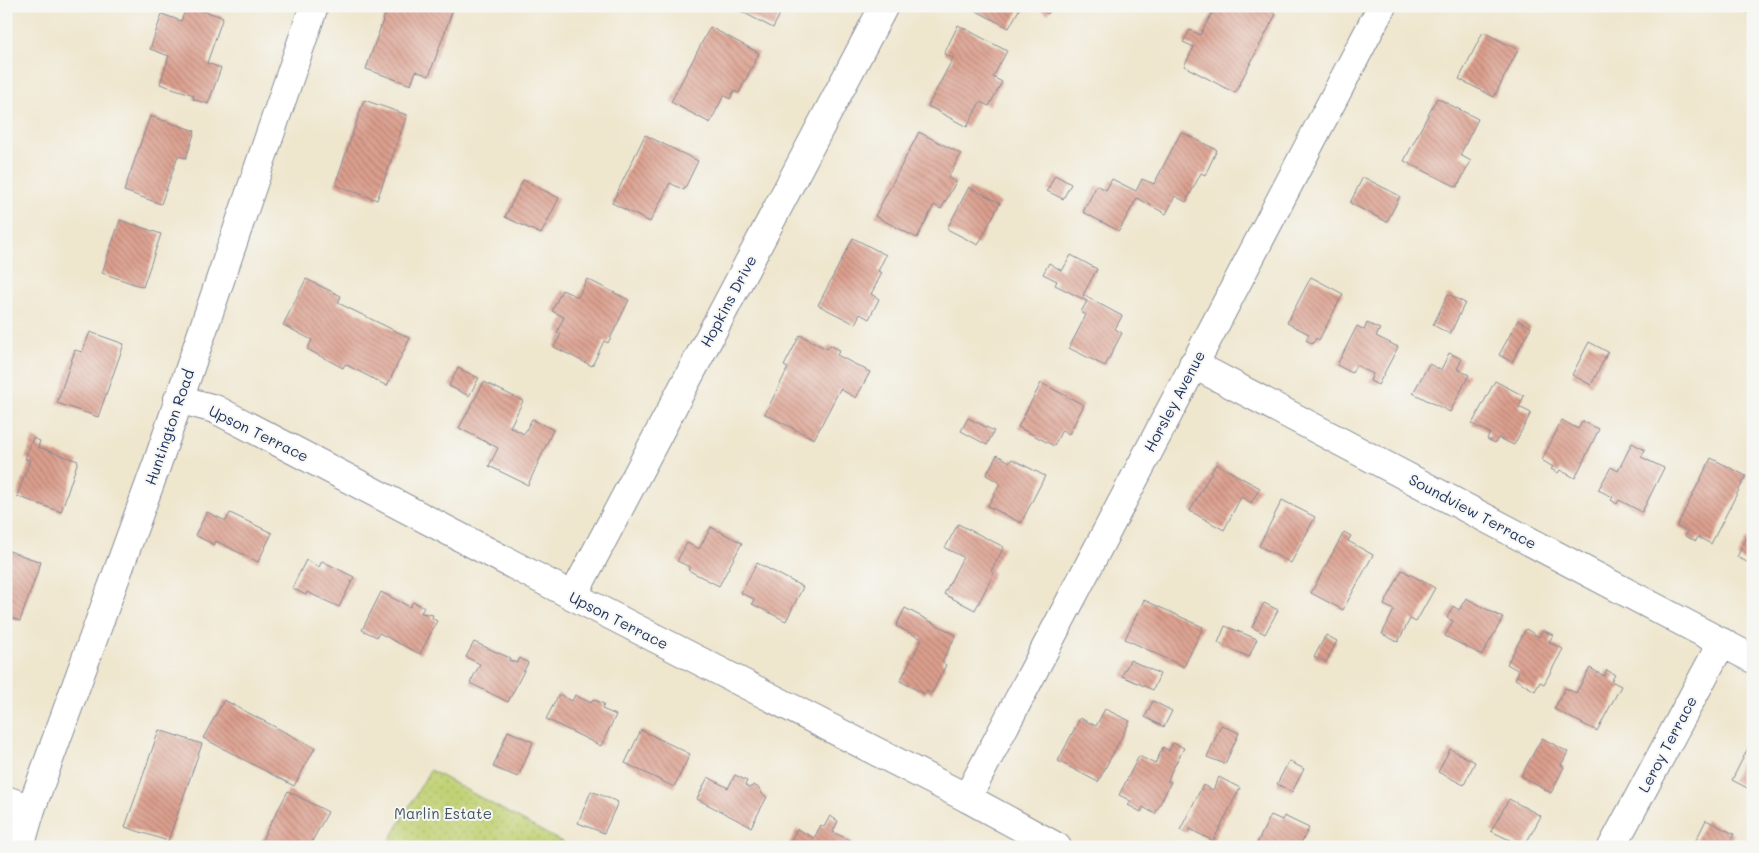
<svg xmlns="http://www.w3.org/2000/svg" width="1759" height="853" viewBox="0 0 1759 853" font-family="Mali,sans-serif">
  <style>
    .park { fill: url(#park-dots); stroke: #6e8068 }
    .building { fill: url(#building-back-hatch) }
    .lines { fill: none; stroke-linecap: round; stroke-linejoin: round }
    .street-casing { stroke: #858a96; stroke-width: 30 }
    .street { stroke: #fff; stroke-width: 28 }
    .labels { text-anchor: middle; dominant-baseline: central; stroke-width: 4; stroke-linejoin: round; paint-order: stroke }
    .street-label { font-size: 15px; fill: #1b2f5e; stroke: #f6f6f2 }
    .park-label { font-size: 15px; fill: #445763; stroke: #f6f6f2 }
  </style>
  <defs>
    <pattern id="park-dots" width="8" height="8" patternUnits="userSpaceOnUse" patternTransform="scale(1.25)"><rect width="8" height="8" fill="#c0d072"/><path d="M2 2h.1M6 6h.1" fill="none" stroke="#a4b365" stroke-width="1.8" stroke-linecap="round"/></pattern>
    <pattern id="building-back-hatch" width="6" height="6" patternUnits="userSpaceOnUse" patternTransform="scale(1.25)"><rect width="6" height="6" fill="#dc9f8d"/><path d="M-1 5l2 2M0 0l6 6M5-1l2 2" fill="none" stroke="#b28276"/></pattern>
  </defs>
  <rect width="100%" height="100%" fill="#f6f6f2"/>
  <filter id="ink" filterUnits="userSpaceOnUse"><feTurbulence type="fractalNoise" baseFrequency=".02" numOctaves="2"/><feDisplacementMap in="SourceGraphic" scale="10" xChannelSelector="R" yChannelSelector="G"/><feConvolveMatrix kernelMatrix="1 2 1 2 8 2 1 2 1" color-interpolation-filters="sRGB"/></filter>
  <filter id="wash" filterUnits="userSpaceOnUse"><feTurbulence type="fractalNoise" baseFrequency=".0096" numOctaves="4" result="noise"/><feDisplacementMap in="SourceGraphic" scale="20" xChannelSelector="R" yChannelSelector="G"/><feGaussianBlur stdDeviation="1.12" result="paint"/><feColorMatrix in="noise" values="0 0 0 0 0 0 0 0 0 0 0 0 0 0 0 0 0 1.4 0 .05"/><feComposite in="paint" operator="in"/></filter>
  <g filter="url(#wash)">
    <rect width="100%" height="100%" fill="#efe6ce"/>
    <path class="park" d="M430,770L571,847H386Z"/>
    <g id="blocks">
      <g class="building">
        <path d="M187,6L223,17L207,63L221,68L208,104L193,99L194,95L160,84L169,56L150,49L162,14L181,21Z"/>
        <path d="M388,6H444L453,9L429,76L416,71L411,85L366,69Z"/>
        <path d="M731,6H784L773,28Z"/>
        <path d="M967,6H1021L1009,28Z"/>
        <path d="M1033,6H1053L1048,14Z"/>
        <path d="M1216,6H1261L1276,14L1235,93L1184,66L1194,47L1183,42L1190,30L1200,35Z"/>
        <path d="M1736,6H1753V16Z"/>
        <path d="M958,25L1007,51L993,77L1002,82L989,106L980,102L967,127L928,106L953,58L944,54Z"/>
        <path d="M710,27L759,53L739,93L734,91L730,99L724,95L710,123L671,102Z"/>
        <path d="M1483,32L1518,50L1494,97L1459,79Z"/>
        <path d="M1437,98L1478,119L1460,155L1471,161L1457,187L1404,161Z"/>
        <path d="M364,100L407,115L377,200L335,185Z"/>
        <path d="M150,116L195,131L186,158L178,156L161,204L124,191Z"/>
        <path d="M919,132L961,154L948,178L956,182L941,209L934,205L917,238L875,216Z"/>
        <path d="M1181,132L1217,150L1205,175L1201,173L1186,202L1175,196L1166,214L1137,198L1119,231L1083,212L1097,185L1106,190L1112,179L1136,191L1142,179L1154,184Z"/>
        <path d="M645,135L698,161L684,190L670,183L650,222L612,203Z"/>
        <path d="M1055,175L1071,184L1063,199L1047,191Z"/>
        <path d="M1363,177L1400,196L1387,222L1350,203Z"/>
        <path d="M523,180L559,198L541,234L505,217Z"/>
        <path d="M969,187L1000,203L978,245L947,229Z"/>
        <path d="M120,220L161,234L143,287L102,273Z"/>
        <path d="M853,238L886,255L878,271L882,273L871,294L879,299L869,319L860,314L855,324L818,305Z"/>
        <path d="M1071,255L1097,269L1083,295L1122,316L1115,329L1122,333L1105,366L1069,348L1086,315L1081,312L1087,301L1055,285L1057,281L1043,274L1049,263L1062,271Z"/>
        <path d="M1311,277L1343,294L1319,340L1316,338L1313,344L1306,340L1309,334L1287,323Z"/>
        <path d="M306,279L341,296L338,303L410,338L387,386L345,364L343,368L307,349L312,340L283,325Z"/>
        <path d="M587,279L629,300L608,343L604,341L592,366L554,347L561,334L557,332L564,317L552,311L562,290L578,297Z"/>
        <path d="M1448,294L1465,303L1450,334L1433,325Z"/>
        <path d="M1518,320L1531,327L1512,362L1499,355Z"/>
        <path d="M1367,323L1380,329L1376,336L1398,347L1378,385L1370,381L1373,374L1356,365L1352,373L1337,365L1357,326L1364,330Z"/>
        <path d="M90,332L124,344L98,417L57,403L75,350L82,352Z"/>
        <path d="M800,335L827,349L830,345L840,350L837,355L870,372L856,398L840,389L814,439L765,414L788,368L784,366Z"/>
        <path d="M1589,342L1608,352L1591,385L1572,375Z"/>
        <path d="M1449,353L1462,359L1457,369L1469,375L1450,412L1413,393L1429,364L1441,370Z"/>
        <path d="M458,368L479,378L469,396L449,386Z"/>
        <path d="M1495,381L1524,396L1519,407L1531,413L1514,445L1498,438L1495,443L1487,439L1490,433L1472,424Z"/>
        <path d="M484,382L523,401L510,427L524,434L532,419L553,430L528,485L489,466L498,448L459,428Z"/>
        <path d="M1041,383L1084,405L1069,434L1062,430L1054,446L1018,427Z"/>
        <path d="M968,418L994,431L987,445L961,431Z"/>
        <path d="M1562,420L1578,429L1582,421L1599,429L1575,478L1560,470L1558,473L1551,469L1553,467L1542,460Z"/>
        <path d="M33,438L40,441L38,447L78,461L61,512L17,496L30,460L25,459Z"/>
        <path d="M1632,443L1645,450L1641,457L1664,468L1642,512L1619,500L1617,504L1611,500L1613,497L1598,490L1611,467L1618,471Z"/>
        <path d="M997,455L1010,462L1012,459L1045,476L1021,523L988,506L1000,483L986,475Z"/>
        <path d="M1711,458L1746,476L1711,544L1698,537L1696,541L1685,536L1688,532L1677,526Z"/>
        <path d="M1216,464L1260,488L1251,503L1241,497L1224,530L1190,511Z"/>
        <path d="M1282,500L1315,517L1291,563L1259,546Z"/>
        <path d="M207,512L226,521L230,513L272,533L258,562L216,541L214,545L195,535Z"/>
        <path d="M958,524L1004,547L991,571L994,573L975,610L944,594L963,557L945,548Z"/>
        <path d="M711,527L742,543L719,586L688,570L690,567L677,561L687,543L699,549Z"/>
        <path d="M1344,532L1351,536L1348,541L1373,555L1343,610L1311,593Z"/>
        <path d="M1746,539L1753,542V565L1737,557Z"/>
        <path d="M6,550L41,562L20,621L6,616Z"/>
        <path d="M306,560L319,567L322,561L354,577L339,607L307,592L306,595L292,588Z"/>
        <path d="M757,563L803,587L786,621L752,604L754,599L741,593Z"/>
        <path d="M1402,570L1435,588L1416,622L1410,619L1398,642L1382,634L1394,610L1384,605Z"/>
        <path d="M381,592L410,607L413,602L424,607L421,613L433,615L432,618L437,621L420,654L379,633L377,637L362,630Z"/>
        <path d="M1466,598L1503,618L1482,655L1445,636L1453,621L1447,618L1453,606L1459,610Z"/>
        <path d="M1144,600L1203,627L1184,667L1125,639Z"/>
        <path d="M1264,603L1278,610L1265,634L1252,627Z"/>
        <path d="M905,608L956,635L942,662L946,665L932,693L927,691L925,694L900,681L922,639L896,626Z"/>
        <path d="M1225,626L1257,639L1249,657L1218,643Z"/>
        <path d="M1526,629L1539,637L1543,630L1553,635L1549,642L1563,649L1544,684L1540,682L1535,691L1515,679L1519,671L1507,664Z"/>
        <path d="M1326,635L1337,641L1326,662L1314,657Z"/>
        <path d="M474,642L510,658L509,660L517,663L520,658L528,663L508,702L470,683L480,664L466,657Z"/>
        <path d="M1130,660L1160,674L1153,690L1122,676Z"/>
        <path d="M1590,668L1604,676L1607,670L1615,675L1611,681L1621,686L1597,731L1554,709L1565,688L1576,693Z"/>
        <path d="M559,694L572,701L575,695L591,703L593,699L604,704L602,709L616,715L601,746L546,719Z"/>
        <path d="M224,700L315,748L294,786L203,738Z"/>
        <path d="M1153,701L1172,711L1164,727L1145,717Z"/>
        <path d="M1105,709L1130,721L1098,782L1058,761L1080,718L1096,726Z"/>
        <path d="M1221,725L1239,733L1225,764L1207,757Z"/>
        <path d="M159,730L202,744L168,841L125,827Z"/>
        <path d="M641,730L690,754L674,787L625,763Z"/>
        <path d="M508,731L533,742L518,777L493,767Z"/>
        <path d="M1542,738L1568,752L1561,765L1564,767L1551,793L1521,776Z"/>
        <path d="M1173,743L1184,748L1171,772L1168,781L1171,782L1155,814L1143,807L1141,812L1128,805L1131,801L1119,795L1139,756L1155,764L1163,747L1169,751Z"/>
        <path d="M1749,746L1753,748V791L1732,780Z"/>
        <path d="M1450,749L1475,762L1464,785L1438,772Z"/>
        <path d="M1289,761L1304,769L1292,792L1277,784Z"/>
        <path d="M735,775L747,781L745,785L749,788L754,785L760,789L762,794L767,797L751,827L697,799L708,777L728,788Z"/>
        <path d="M1219,777L1240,788L1213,841L1190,829L1187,833L1180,830L1203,785L1213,790Z"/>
        <path d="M288,791L328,812L309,847H258Z"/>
        <path d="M591,791L618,802L604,833L578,823Z"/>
        <path d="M1509,799L1541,816L1524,847L1491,831Z"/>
        <path d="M1271,815L1282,820L1284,816L1309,828L1299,847H1255Z"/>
        <path d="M830,816L838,821L833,832L853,842L850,847H787L797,829L814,838L821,825L824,827Z"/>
        <path d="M1706,820L1734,834L1728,847H1705L1695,842Z"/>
      </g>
    </g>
  </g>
  <g filter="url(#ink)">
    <use href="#blocks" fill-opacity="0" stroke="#858a96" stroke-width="1"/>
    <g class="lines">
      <g class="street-casing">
        <g id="street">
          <path d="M1193,364L1753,659"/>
          <path d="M178,399L215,409L573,596L967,798L1057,847"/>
          <path d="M573,596L884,6"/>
          <path d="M967,798L1382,6"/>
          <path d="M6,800L31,809"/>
          <path d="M20,847L31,809L157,464L314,6"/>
          <path d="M1612,847L1722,642"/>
        </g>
      </g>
      <use href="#street" class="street"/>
    </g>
  </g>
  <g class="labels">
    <g class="street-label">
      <text transform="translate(728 301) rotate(-62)">Hopkins Drive</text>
      <text transform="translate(1174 401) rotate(-62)">Horsley Avenue</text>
      <text transform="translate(169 427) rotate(-71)">Huntington Road</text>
      <text transform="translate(259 433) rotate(26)">Upson Terrace</text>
      <text transform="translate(1473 511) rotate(28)">Soundview Terrace</text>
      <text transform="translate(619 620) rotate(27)">Upson Terrace</text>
      <text transform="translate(1667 744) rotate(-62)">Leroy Terrace</text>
    </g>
    <g class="park-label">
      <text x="443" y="813">Marlin Estate</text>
    </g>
  </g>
  <rect width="1759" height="853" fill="none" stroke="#f6f6f2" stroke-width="25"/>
</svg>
